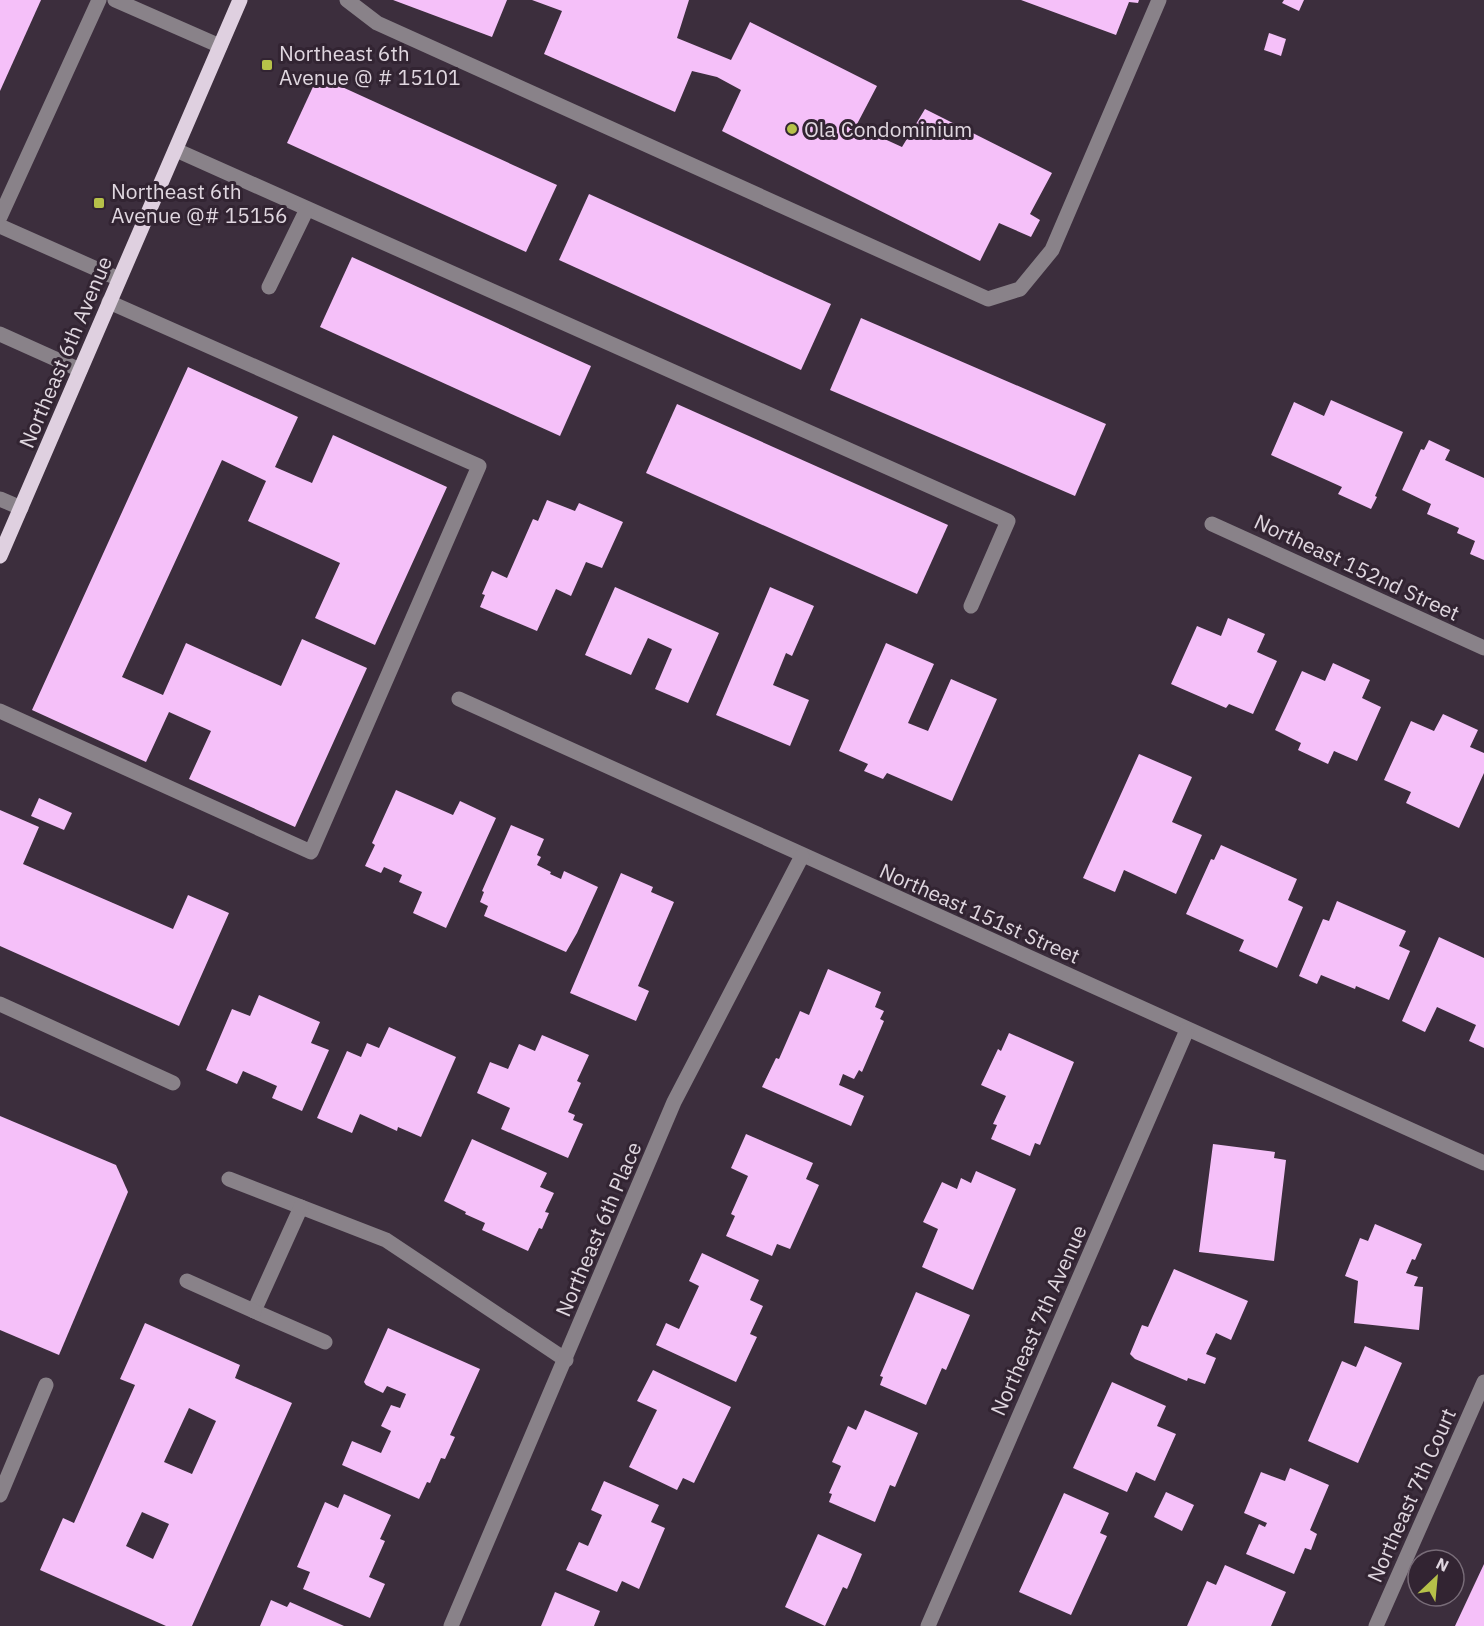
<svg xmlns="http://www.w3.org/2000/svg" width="1484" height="1626" viewBox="0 0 1484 1626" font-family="'IBM Plex Sans',sans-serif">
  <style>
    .building { fill: #f5c0f9; fill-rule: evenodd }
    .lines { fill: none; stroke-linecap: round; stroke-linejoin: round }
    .minor { stroke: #898289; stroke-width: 15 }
    .major { stroke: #dfd0e0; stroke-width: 15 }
    .poi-dot { fill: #b6c149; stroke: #322432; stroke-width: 2 }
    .labels { text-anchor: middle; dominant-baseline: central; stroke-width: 6; stroke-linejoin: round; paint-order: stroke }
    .poi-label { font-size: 21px; fill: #e0d7e0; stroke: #322432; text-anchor: start }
    .street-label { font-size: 21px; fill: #e0d7e0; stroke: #322432 }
  </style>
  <rect width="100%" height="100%" fill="#3c2e3d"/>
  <g class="building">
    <path d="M0,0H41L0,91Z"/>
    <path d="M393,0H507L492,37Z"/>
    <path d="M532,0H689L677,38L731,60L750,22L877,86L856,126L902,147L925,109L1052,173L1030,214L1040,220L1031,237L999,223L980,261L722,131L741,90L717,77L692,71L675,112L544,54L562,11Z"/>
    <path d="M1021,0H1139L1138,3L1129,2L1116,35Z"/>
    <path d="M1284,0H1304L1299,11L1282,3Z"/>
    <path d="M1269,33L1286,39L1281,56L1264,50Z"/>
    <path d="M318,76L557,185L526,252L287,143Z"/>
    <path d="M589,194L831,304L801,370L559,260Z"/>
    <path d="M352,257L591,366L560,436L320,327Z"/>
    <path d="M861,318L1106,424L1075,496L830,390Z"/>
    <path d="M188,367L298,417L275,467L312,483L333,435L447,487L375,645L315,618L340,563L248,521L266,481L222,460L122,677L163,695L186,643L281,686L302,639L367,668L295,827L189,779L211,731L169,712L146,762L32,710Z"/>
    <path d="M1331,400L1403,432L1375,496L1377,497L1371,509L1338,494L1342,487L1271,455L1294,402L1324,416Z"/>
    <path d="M677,404L948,525L917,594L646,473Z"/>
    <path d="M1429,440L1450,450L1445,460L1484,478V560L1470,554L1475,541L1457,533L1459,528L1427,514L1431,504L1402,490L1421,449L1424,450Z"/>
    <path d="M547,500L575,511L579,503L623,522L602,568L586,562L571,596L556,589L537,631L480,607L485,595L482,594L492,571L507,578L533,519L538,521Z"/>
    <path d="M615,587L719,633L688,703L655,689L672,649L648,638L631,675L585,655Z"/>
    <path d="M770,587L814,606L792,656L786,653L773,685L809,700L790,746L716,715Z"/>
    <path d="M1228,618L1265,634L1257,652L1277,661L1253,714L1229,704L1226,708L1171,684L1197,626L1221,636Z"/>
    <path d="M886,643L934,664L908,723L928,731L951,679L997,699L952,801L887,773L883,779L864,771L868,764L839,751Z"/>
    <path d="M1333,663L1370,680L1362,698L1381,707L1357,761L1334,751L1328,764L1298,750L1301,743L1275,730L1302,671L1325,681Z"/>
    <path d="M1443,714L1478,730L1470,747L1484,753V773L1459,828L1406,803L1411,792L1384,780L1411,721L1434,731Z"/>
    <path d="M1139,754L1192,777L1172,822L1202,835L1176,894L1124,870L1115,892L1083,878Z"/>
    <path d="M396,790L453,815L460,801L496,818L446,928L413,913L422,892L399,882L402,875L384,867L381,873L365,866L375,845L372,843Z"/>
    <path d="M39,798L72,813L64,830L31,816Z"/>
    <path d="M0,810L39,827L23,864L173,929L188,895L229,913L179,1026L0,946Z"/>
    <path d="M511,825L544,839L537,855L541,857L537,865L551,872L550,874L561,879L564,871L598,887L577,933L566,952L484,916L488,906L480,902L484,892L482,891Z"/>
    <path d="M1221,845L1297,879L1288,900L1303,907L1277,968L1239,951L1244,940L1186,914L1211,859L1214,860Z"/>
    <path d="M621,873L653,887L651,892L674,902L638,986L649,991L636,1021L570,993Z"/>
    <path d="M1337,901L1406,931L1399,946L1410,951L1389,1000L1356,986L1355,989L1321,975L1317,984L1299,976L1323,919L1329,921Z"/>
    <path d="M1439,937L1484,958V1048L1469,1041L1476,1025L1437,1007L1425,1032L1402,1021Z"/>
    <path d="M828,969L881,992L875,1007L884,1011L880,1019L884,1021L862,1072L859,1070L854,1079L843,1074L839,1085L864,1096L851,1126L762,1087L776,1058L779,1059L800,1011L809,1015Z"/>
    <path d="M259,995L320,1022L311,1043L329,1050L302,1111L272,1098L277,1086L243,1071L237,1084L206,1070L232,1009L250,1016Z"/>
    <path d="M389,1027L456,1057L421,1137L398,1127L397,1131L360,1114L352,1133L317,1118L347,1051L361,1057L367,1043L379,1048Z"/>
    <path d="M1009,1033L1074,1062L1040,1145L1035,1143L1030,1156L991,1139L997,1125L993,1124L1006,1096L981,1085L998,1049L1001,1051Z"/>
    <path d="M542,1035L589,1055L577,1081L581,1083L568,1112L575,1115L573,1120L583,1124L568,1158L501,1129L510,1108L477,1093L490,1062L508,1069L519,1044L535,1051Z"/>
    <path d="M0,1116L116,1165L128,1192L59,1355L0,1330Z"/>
    <path d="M746,1134L813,1163L806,1179L819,1185L790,1249L777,1244L772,1256L726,1236L735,1216L731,1214L748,1176L731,1168Z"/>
    <path d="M472,1139L547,1173L540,1187L554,1193L545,1212L549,1213L542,1229L539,1228L528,1251L482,1230L485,1223L465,1214L466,1212L444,1201Z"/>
    <path d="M1213,1144L1275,1152L1274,1158L1286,1160L1274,1261L1199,1252Z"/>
    <path d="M976,1171L1016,1189L973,1290L922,1267L938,1229L923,1222L942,1182L957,1189L961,1178L971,1183Z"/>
    <path d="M1375,1224L1422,1244L1415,1260L1412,1259L1406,1273L1418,1277L1414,1286L1423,1287L1419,1330L1354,1323L1358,1281L1345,1276L1360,1238L1368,1241Z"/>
    <path d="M702,1253L759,1280L750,1300L763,1306L750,1334L757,1337L736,1382L656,1345L666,1323L679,1329L699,1286L689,1281Z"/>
    <path d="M1174,1269L1248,1301L1231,1340L1216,1333L1206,1354L1216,1358L1205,1384L1188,1378L1187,1381L1135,1359L1130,1354L1142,1325L1148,1327Z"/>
    <path d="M916,1292L970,1315L946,1370L942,1368L926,1405L880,1385L883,1377L880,1376Z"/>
    <path d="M145,1323L240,1365L235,1378L292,1403L192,1626H166L40,1570L63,1518L74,1523L135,1385L120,1379ZM189,1408L216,1421L192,1474L164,1462ZM142,1512L169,1524L153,1559L126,1546Z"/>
    <path d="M388,1328L480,1369L450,1435L455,1437L445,1459L441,1458L430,1483L427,1482L419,1499L342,1465L352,1441L381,1453L391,1431L381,1426L391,1405L400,1408L406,1394L387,1386L383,1393L366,1385L364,1382Z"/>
    <path d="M1365,1346L1402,1363L1358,1463L1308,1441L1342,1361L1356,1367Z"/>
    <path d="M653,1370L731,1407L694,1483L683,1478L677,1490L629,1467L657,1410L637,1401Z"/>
    <path d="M1112,1382L1166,1406L1157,1426L1176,1434L1155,1481L1136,1472L1127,1492L1073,1468Z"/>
    <path d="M865,1410L918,1433L895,1487L890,1485L875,1522L829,1502L832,1494L829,1493L841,1466L832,1462L848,1426L856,1430Z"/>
    <path d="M1290,1468L1329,1485L1310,1530L1317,1534L1311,1550L1305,1548L1294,1574L1246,1554L1259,1524L1265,1527L1267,1523L1244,1513L1261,1472L1285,1481Z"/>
    <path d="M604,1481L659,1505L651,1522L665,1528L639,1589L622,1581L617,1592L566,1570L579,1542L588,1546L602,1515L591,1510Z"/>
    <path d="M1166,1492L1194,1505L1182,1531L1154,1517Z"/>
    <path d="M1064,1493L1109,1513L1100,1533L1107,1536L1071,1615L1019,1592Z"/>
    <path d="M344,1494L391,1515L380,1539L385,1541L369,1577L385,1584L370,1618L303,1589L310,1572L297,1567L325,1502L338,1508Z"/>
    <path d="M818,1534L862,1554L847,1589L843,1587L825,1626L785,1607Z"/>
    <path d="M1484,1564V1626H1455Z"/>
    <path d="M1225,1565L1286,1592L1271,1626H1187L1207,1581L1216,1585Z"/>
    <path d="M555,1592L600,1611L594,1626H541Z"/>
    <path d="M271,1600L287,1607L290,1602L344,1626H260Z"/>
  </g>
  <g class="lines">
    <g class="minor">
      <path d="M115,0L220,46"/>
      <path d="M347,0L377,23L988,299L1020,289L1052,250L1159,0"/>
      <path d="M176,150L1008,521L971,606"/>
      <path d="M0,217L99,0"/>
      <path d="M0,226L119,279"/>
      <path d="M269,287L307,209"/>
      <path d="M0,334L80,370"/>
      <path d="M0,499L21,508"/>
      <path d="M1212,524L1484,648"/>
      <path d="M459,699L1484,1163"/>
      <path d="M0,711L311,852L479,466L109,302"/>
      <path d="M0,1004L173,1083"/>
      <path d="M229,1179L386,1240L566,1360"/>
      <path d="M301,1207L254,1311L325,1342"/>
      <path d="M187,1281L254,1311"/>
      <path d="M0,1495L46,1385"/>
      <path d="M451,1626L674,1102L802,856"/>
      <path d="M928,1626L1187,1030"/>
      <path d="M1376,1626L1484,1382"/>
    </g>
    <path class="major" d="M0,556L240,0"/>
  </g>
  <g class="poi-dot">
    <rect x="261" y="59" width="12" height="12" rx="3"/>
    <circle cx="792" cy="129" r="6"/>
    <rect x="93" y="197" width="12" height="12" rx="3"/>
  </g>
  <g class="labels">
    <g class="poi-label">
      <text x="279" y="53">Northeast 6th<tspan x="279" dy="24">Avenue @ # 15101</tspan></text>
      <text x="804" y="129">Ola Condominium</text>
      <text x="111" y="191">Northeast 6th<tspan x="111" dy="24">Avenue @# 15156</tspan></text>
    </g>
    <g class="street-label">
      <text transform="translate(65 352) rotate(-67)">Northeast 6th Avenue</text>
      <text transform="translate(1357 567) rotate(25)">Northeast 152nd Street</text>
      <text transform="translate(980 913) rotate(24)">Northeast 151st Street</text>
      <text transform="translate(598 1229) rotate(-67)">Northeast 6th Place</text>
      <text transform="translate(1038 1320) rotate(-66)">Northeast 7th Avenue</text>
      <text transform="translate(1411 1495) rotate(-66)">Northeast 7th Court</text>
    </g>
  </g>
  <g transform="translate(1436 1578) rotate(26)"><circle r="28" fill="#322432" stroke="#786c78" stroke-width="1.5"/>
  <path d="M0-4.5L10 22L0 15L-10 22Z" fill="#b6c149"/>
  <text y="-9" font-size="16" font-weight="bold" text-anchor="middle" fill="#e0d7e0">N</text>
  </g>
</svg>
